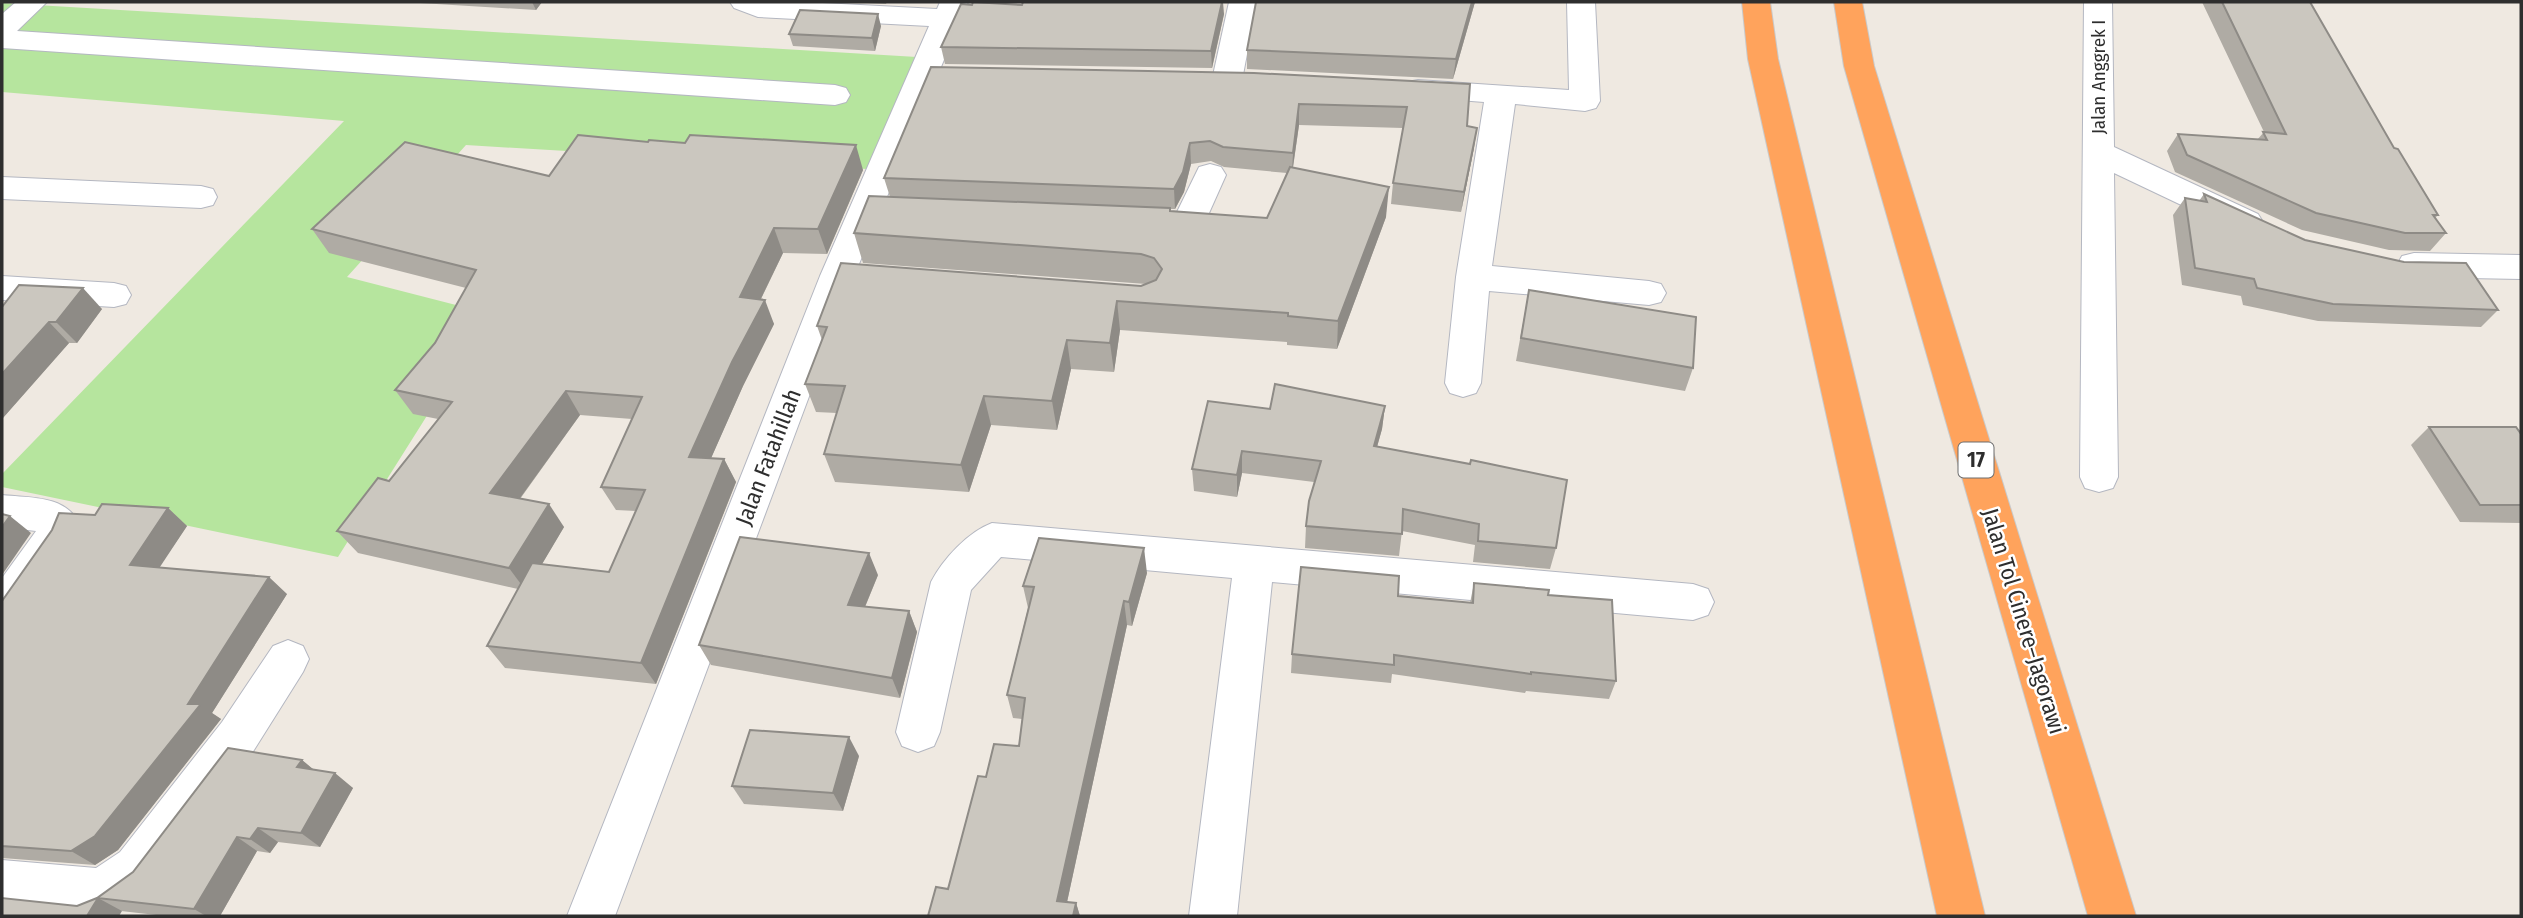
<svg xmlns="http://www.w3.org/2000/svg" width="2523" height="918" viewBox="0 0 2523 918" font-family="'Fira Sans Condensed',sans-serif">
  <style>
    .green { fill: #b6e59e }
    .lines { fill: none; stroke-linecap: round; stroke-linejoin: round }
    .minor-casing { stroke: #b4b7c1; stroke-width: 2 }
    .highway-casing { stroke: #c9c9c9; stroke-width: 2 }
    .minor { fill: #fff; fill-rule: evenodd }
    .highway { fill: #ffa35c; fill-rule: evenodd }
    .wall { fill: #afaba4; fill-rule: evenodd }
    .shaded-wall { fill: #8e8b86 }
    .building { fill: #cbc7bf; stroke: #8e8b86; stroke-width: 2 }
    .labels { text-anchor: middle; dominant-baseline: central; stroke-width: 5; stroke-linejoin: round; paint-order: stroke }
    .far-street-label { font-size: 19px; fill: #2e2e2e; stroke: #fff }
    .shield { fill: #fff; stroke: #6d6d6d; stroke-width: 2 }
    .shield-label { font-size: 21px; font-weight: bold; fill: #2e2e2e }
    .street-label { font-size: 23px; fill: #2e2e2e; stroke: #fff }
  </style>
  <rect width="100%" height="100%" fill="#efe9e1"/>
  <path class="green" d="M2,3L917,57L867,169L466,145L347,277L491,314L338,557L2,487V474L344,121L2,92Z"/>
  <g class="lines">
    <g class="minor-casing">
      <g id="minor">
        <path d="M16,2H47L17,31L835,85L846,88L850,95L846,102L835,105L2,48V14Z"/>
        <path d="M730,2H803L937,9L940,2H968L854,276L615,916H567L820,276L929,26L758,17L734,8Z"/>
        <path d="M1229,2H1257L1242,80L1238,87L1227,89L1216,87L1212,80Z"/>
        <path d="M1567,2H1595L1600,101L1596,108L1585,111L1515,104L1492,266L1649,281L1661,284L1666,293L1661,302L1649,305L1489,291L1481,383L1476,393L1463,397L1450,393L1445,383L1456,277L1484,102L1407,96L1403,89L1407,82L1418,80L1569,90Z"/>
        <path d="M2084,2H2112L2114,147L2258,214L2263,222L2258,230L2246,233L2234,230L2114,173L2118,477L2113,488L2099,492L2085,488L2080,477Z"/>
        <path d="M1210,164L1221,167L1226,175L1201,231C1181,237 1157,239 1137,233L1132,225L1137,217L1177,212L1199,167Z"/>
        <path d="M2,177L201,186L213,189L217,197L213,205L201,208L2,199Z"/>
        <path d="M2414,253L2521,255V279L2414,277L2402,274L2397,265L2402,256Z"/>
        <path d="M2,276L114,283L126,286L131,295L126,304L114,307L2,300Z"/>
        <path d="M2,495C30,498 65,495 79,523L71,546L17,624L2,629V578L36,531L2,527Z"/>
        <path d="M992,523L1693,584L1708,589L1714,602L1708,615L1693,620L1272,582L1237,916H1189L1232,578L1001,557L971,590L940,732L934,746L918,752L902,746L896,732L931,582C943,559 968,532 992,523Z"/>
        <path d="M288,640L303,646L309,659L303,672L254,750L154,884L119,909L102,916L2,906V860L96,868L120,852L222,722L273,646Z"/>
      </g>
    </g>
    <g class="highway-casing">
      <g id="highway">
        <path d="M1742,2H1770L1778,59L1985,916H1937L1748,59Z"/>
        <path d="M1834,2H1862L1874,66L2136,916H2088L1844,66Z"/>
      </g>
    </g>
    <use href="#minor" class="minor"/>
    <use href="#highway" class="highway"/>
  </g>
  <g class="wall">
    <path d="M419,2H542L536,10L420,3Z"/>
    <path d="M848,2H887L886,4Z"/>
    <path d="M1475,2L1453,79L1247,69V50Z"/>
    <path d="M2202,2H2310L2394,148L2438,215L2435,218L2446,233L2430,251L2389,250L2302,230L2175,172L2167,151L2178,134L2257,140L2264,132Z"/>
    <path d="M1022,5L1224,14L1212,68L945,64L941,47Z"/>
    <path d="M881,26L875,51L793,46L789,34Z"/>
    <path d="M931,67L1470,84L1467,126L1474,148L1461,212L1391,204L1393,183L1403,128L1299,125L1293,168L1386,217L1337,349L1287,345V342L1120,330L1114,372L1071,369L1057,430L991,425L969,492L835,482L824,454L837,413L816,412L805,384L822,340L817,326L1141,286L1146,284L863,263L854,233L890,197L884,178ZM1211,161L1224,167L1287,173L1267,218L1171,211L1170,209H1175L1184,192L1191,164Z"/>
    <path d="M863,170L827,254L783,253L761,299L774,324L743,386L711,458L724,459L736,482L656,684L505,668L487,646L518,589L358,553L337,531L389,481L438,419L413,414L395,390L435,343L466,288L329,253L312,229L549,176ZM580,415L632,419L601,487L616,510L636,511L609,572L542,564L564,527L520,499Z"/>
    <path d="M2204,194L2305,240L2498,310L2481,327L2318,321L2243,305L2241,296L2182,285L2173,215L2185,198L2199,201Z"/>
    <path d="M1529,290L1693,368L1685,391L1516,361Z"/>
    <path d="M2,307L102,309L77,343H69L2,419Z"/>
    <path d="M1385,406L1382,429L1377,447L1556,548L1550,569L1473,562L1475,545L1402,531L1399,556L1305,548L1306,526L1314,482L1242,473L1237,497L1194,491L1192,469L1270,409Z"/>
    <path d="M2429,427L2519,430H2521V523L2460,522L2411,445Z"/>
    <path d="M168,508L187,526L159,567L287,594L212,713L221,719L118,850L95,865L2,858V601L52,530L95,515Z"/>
    <path d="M1147,573L1132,626L1127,625L1067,902L1076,903L1080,916H928L948,889L986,777L1019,746L1022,719L1013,718L1007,695L1028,608L1023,586Z"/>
    <path d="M878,575L865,607L909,611L917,632L900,698L711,665L699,645Z"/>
    <path d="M1474,583L1548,595L1616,681L1609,699L1526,691L1525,693L1392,674L1391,683L1291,673L1292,654L1398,596L1470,603Z"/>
    <path d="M859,756L843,811L744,804L732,786Z"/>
    <path d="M302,760L314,770L353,788L320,847L278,842L270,853L257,851L220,916H165L77,906L97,898Z"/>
  </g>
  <g class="shaded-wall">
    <path d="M532,2H542L536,10Z"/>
    <path d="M1222,2H1223L1224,14L1212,68L1211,51Z"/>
    <path d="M1472,2H1475L1453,79L1456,59Z"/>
    <path d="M878,14L881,26L875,51L872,38Z"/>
    <path d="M1299,104V125L1292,173L1293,153Z"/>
    <path d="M1477,128L1474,148L1461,212L1464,192Z"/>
    <path d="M1190,143L1191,164L1184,192L1175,209L1174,189Z"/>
    <path d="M856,145L863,170L827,254L818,229Z"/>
    <path d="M1389,187L1386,217L1337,349L1338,321Z"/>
    <path d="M774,228L783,253L750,321L740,297Z"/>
    <path d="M83,288L102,309L77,343L56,322Z"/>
    <path d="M765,300L774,324L743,386L701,481L689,457L732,362Z"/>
    <path d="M1117,301L1120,330L1114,372L1110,343Z"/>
    <path d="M49,322L69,343L2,419V374Z"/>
    <path d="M1067,340L1071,369L1057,430L1052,401Z"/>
    <path d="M566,391L580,415L507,516L490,493Z"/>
    <path d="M984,396L991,425L969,492L961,465Z"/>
    <path d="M1385,406L1382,429L1371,468L1374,446Z"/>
    <path d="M1242,451V473L1237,497V475Z"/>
    <path d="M724,459L736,482L656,684L641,663Z"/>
    <path d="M549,504L564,527L526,591L509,568Z"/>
    <path d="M168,508L187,526L150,582L130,565Z"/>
    <path d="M10,516L31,533L2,575V527Z"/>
    <path d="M1144,548L1147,573L1132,626L1129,602Z"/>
    <path d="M869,553L878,575L857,626L848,605Z"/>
    <path d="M269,577L287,594L212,713L221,719L118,850L95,865L71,851L188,704Z"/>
    <path d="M1124,601L1127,625L1064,916L1057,901Z"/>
    <path d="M909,611L917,632L900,698L892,678Z"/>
    <path d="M849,737L859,756L843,811L833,793Z"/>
    <path d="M302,760L320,775L297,767Z"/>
    <path d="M335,773L353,788L320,847L301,833Z"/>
    <path d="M258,828L278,842L270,853L250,839Z"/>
    <path d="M237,837L257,851L220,916H206L194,909Z"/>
    <path d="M98,898L122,911L119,916H87Z"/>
    <path d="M1076,903L1080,916H1073Z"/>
  </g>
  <g class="building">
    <path d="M973,2L1022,5L1023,2H1222L1211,51L941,47L961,4L972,5Z"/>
    <path d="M1256,2H1472L1456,59L1247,50Z"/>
    <path d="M2222,2H2310L2394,148L2398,149L2438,215H2433L2446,233H2405L2316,213L2187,155L2178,134L2267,140L2263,132L2286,134Z"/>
    <path d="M800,10L878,14L872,38L789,34Z"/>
    <path d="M931,67L1254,73L1470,84L1467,126L1477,128L1464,192L1393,183L1407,107L1299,104L1293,153L1223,147L1210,141L1190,143L1183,172L1174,189L884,178Z"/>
    <path d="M578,135L648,142L649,140L685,143L690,135L856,145L818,229L774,228L740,297L765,300L732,362L689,457L724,459L641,663L487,646L532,563L609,572L645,490L601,487L642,397L566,391L490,493L549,504L509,568L337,531L378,478L389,481L452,402L395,390L435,343L476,270L312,229L405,142L549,176Z"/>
    <path d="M1290,167L1389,187L1338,321L1288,316V313L1117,301L1110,343L1067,340L1052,401L984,396L961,465L824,454L845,386L805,384L827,327L817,326L841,263L1141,286L1156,280L1162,269L1154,258L1141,254L854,233L869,196L1170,208V211L1267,218Z"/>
    <path d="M2204,194L2305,240L2404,262L2466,263L2498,310L2333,304L2257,288L2254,279L2195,268L2185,198L2207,202Z"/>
    <path d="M19,285L83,288L56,322H49L2,374V307Z"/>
    <path d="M1529,290L1696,317L1693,368L1521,338Z"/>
    <path d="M1275,384L1385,406L1374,446L1470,464L1471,460L1567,480L1556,548L1478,541L1479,524L1403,509L1402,534L1306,526L1309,501L1321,461L1242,451L1237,475L1192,469L1208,401L1270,409Z"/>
    <path d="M2429,427H2516L2521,434V505H2480Z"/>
    <path d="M102,504L168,508L130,565L269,577L188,704H201L95,836L71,851L2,846V601L52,530L59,513L95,515Z"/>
    <path d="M2,514L10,516L2,527Z"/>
    <path d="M740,537L869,553L848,605L909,611L892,678L699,645Z"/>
    <path d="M1039,538L1144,548L1129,602L1124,601L1057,901L1076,903L1073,916H928L936,887L948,889L978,776L986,777L994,744L1019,746L1025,698L1007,695L1034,587L1023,586Z"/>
    <path d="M1301,567L1399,576L1398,596L1473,603L1474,583L1549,590L1548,595L1612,600L1616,681L1531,672V674L1394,655V665L1292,654Z"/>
    <path d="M750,730L849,737L833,793L732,786Z"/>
    <path d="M228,748L302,760L297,767L335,773L301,833L258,828L250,839L237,837L194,909L98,898L87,916H2V898L77,906L97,898L133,872Z"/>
  </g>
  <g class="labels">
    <g class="far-street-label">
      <text transform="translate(2098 77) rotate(-90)">Jalan Anggrek I</text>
    </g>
    <rect class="shield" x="1958.5" y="442.5" width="35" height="35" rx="5"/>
    <g class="shield-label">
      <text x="1976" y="460">17</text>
    </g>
    <g class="street-label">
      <text transform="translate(768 457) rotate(-69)">Jalan Fatahillah</text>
      <text transform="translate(2024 621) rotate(73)">Jalan Tol Cinere–Jagorawi</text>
    </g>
  </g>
  <rect width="2523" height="918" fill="none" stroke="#2e2e2e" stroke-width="7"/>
</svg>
